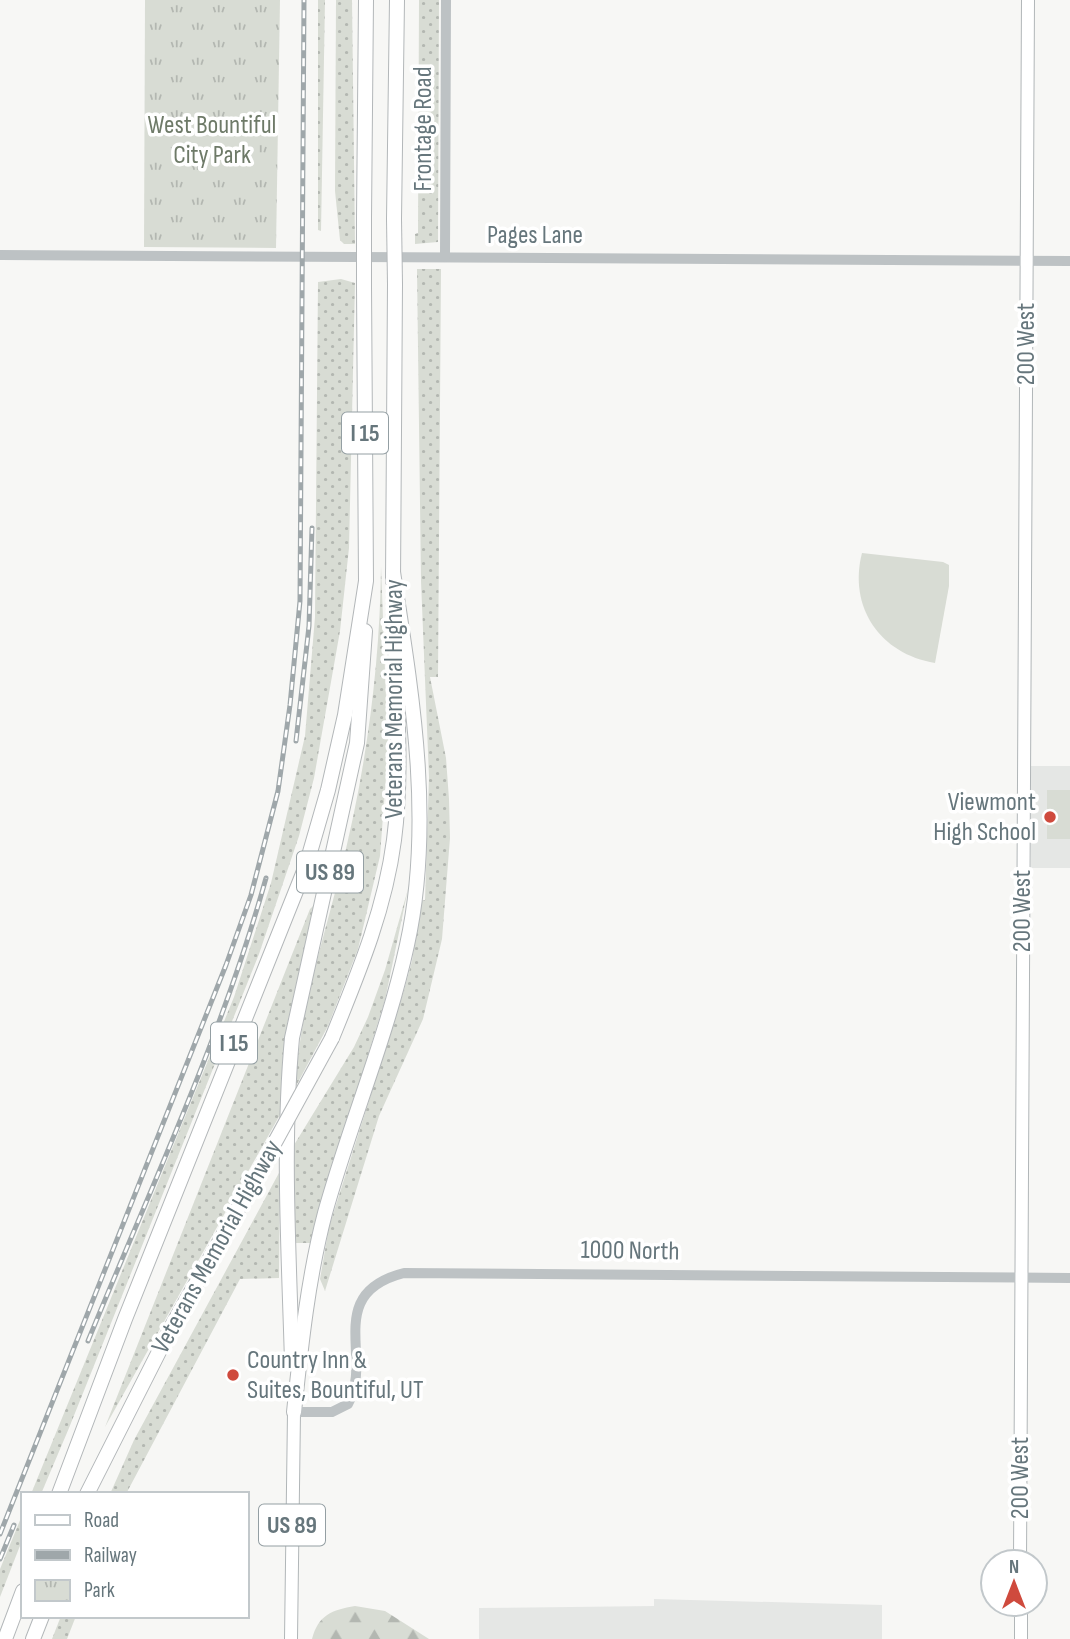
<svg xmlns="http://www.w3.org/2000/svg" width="1070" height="1639" viewBox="0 0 1070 1639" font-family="'Sofia Sans Condensed',sans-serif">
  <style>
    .built { fill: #e5e7e5 }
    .grass { fill: url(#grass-dots) }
    .forest { fill: url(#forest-firs) }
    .park { fill: url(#park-tufts) }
    .garden { fill: #d8dcd4 }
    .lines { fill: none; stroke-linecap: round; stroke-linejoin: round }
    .major-casing { stroke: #b1b6b8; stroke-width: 14 }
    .highway-casing { stroke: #b3b7b9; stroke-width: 16 }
    .minor { stroke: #bdc2c4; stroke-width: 10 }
    .major { stroke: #fff; stroke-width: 12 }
    .highway { stroke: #fff; stroke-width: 14 }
    .rail-casing { stroke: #9fa7aa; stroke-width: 5 }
    .rail { stroke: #fff; stroke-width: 2.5; stroke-dasharray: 8; stroke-linecap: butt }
    .highway-bridge-casing { stroke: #b3b7b9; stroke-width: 16; stroke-linecap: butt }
    .highway-bridge { stroke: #fff; stroke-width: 14 }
    .poi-dot { fill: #cf4a3d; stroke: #fff; stroke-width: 2.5 }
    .labels { text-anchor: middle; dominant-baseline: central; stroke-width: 7; stroke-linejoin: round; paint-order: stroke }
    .shield { fill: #fff; stroke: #949fa3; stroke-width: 2 }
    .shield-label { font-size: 24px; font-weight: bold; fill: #66767c }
    .park-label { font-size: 26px; fill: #6e7a68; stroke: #fff }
    .street-label { font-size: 26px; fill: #66767c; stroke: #fff }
    .poi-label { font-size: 26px; fill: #66767c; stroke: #fff; text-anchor: end }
  </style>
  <defs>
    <pattern id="grass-dots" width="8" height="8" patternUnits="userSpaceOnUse" patternTransform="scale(1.75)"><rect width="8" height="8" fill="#d8dcd4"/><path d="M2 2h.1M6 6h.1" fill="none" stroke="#b3b7b1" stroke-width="1.8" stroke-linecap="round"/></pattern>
    <pattern id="forest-firs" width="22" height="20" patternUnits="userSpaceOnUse" patternTransform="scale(1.75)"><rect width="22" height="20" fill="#d8dcd4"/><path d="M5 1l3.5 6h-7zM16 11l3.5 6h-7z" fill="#b3b7b1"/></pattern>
    <pattern id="park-tufts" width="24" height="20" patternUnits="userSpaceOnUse" patternTransform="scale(1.75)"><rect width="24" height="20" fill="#d8dcd4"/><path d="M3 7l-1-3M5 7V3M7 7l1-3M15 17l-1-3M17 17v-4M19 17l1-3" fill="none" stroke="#b3b7b1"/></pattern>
  </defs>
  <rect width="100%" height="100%" fill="#f7f7f5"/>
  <g class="built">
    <rect x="1031" y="766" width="39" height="102"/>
    <path d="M654,1599L882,1605V1639H479V1608L654,1606Z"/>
  </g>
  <g class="grass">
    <path d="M318,0H325L321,231L318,230Z"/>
    <path d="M336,0H352L355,244H344L340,240L335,191Z"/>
    <path d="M419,0H439L438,242L415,244V234L418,233Z"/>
    <path d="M417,269H441L438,677H430L446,758L449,799L450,838L442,939L423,1019L379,1116L325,1291L320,1279L329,1227L404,990L412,961L421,901L425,900L429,777L421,581Z"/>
    <path d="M341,279L355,283L349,548L340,631L314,778L299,836L259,954L69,1428L41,1494H31L234,997L271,883L305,736L315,617L318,282Z"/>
    <path d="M381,566L388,750L380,856L358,949L328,1026L295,1088C300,1011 321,948 339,877C365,777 380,670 381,566Z"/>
    <path d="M408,889L385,1000L310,1243H294V1145L354,1047L368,1017L385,970Z"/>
    <path d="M315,904L287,1025L281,1113L105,1427L310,909Z"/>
    <path d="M280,1171L279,1278L240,1279L126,1494H110L134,1440Z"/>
    <path d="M23,1513V1538L0,1597V1569Z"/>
    <path d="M61,1616H76L67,1639H52Z"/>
  </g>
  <path class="forest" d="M355,1606L385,1611L429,1639H312C318,1615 332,1610 355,1606Z"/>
  <path class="park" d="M145,0H280L276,248L144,247Z"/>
  <g class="garden">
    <path d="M218,133L258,134V172L218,173Z"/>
    <path d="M862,553L943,562L949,565V586L935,663C880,654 848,607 862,553Z"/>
    <rect x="1047" y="790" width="23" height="49"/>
  </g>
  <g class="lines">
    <g class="major-casing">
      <g id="major">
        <path d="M1020,1562L1028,0"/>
        <path d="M1021,1604V1639"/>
        <path d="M291,1639L294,1412"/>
      </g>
    </g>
    <g class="highway-casing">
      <g id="highway">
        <path d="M364,218L366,0"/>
        <path d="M394,219L397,0"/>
        <path d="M393,581L395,284"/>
        <path d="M332,1038C358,974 385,910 394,840C403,772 396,702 395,633"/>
        <path d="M292,1362C289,1254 282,1145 292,1038L357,743L365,631"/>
        <path d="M294,1412C301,1345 308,1278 325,1213C350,1123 387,1037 407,945C434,823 412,694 393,572"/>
        <path d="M59,1494L125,1319L306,866L328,790L345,715L366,581L364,286"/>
        <path d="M87,1494L172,1326L251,1186"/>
        <path d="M5,1639L23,1591"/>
        <path d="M33,1639L42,1616"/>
      </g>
    </g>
    <g class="minor">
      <path d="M0,255L1070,261"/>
      <path d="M445,257L446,0"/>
      <path d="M294,1412H332L348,1404C374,1358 323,1294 404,1273L1070,1278"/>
    </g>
    <use href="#major" class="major"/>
    <use href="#highway" class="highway"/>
    <g class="rail-casing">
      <g id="rail">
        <path d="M296,741L309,626L312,528"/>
        <path d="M88,1341C150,1189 222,1037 266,878"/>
        <path d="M0,1534L226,965L251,895L278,791L290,705L300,601L304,0"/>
        <path d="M0,1559L14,1525"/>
      </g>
    </g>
    <use href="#rail" class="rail"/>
    <g class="highway-bridge-casing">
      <g id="highway-bridge">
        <path d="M394,219L395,284"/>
        <path d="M364,286V218"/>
        <path d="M251,1186L332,1038"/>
      </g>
    </g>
    <use href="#highway-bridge" class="highway-bridge"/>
  </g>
  <g class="poi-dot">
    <circle cx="1050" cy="817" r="7"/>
    <circle cx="233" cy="1375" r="7"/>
  </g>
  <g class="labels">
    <g class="shield">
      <rect x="342" y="412.5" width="46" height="41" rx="5"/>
      <rect x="297" y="851.5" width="66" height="41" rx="5"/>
      <rect x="211" y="1022.5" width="46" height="41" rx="5"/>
      <rect x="259" y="1504.5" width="66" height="41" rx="5"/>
    </g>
    <g class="shield-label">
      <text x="365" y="433">I 15</text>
      <text x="330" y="872">US 89</text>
      <text x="234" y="1043">I 15</text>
      <text x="292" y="1525">US 89</text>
    </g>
    <g class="park-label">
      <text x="212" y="125">West Bountiful<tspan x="212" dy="30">City Park</tspan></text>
    </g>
    <g class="street-label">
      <text transform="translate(423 129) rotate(-90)">Frontage Road</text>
      <text x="535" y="235">Pages Lane</text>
      <text transform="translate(1026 344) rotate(-90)">200 West</text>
      <text transform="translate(394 699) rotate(-90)">Veterans Memorial Highway</text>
      <text transform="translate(1022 911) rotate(-90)">200 West</text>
      <text transform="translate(217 1247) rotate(-61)">Veterans Memorial Highway</text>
      <text transform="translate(630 1251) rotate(1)">1000 North</text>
      <text transform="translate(1020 1478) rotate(-90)">200 West</text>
    </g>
    <g class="poi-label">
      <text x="1036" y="802">Viewmont<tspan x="1036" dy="30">High School</tspan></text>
      <text x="247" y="1360" text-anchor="start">Country Inn &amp;<tspan x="247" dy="30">Suites, Bountiful, UT</tspan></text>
    </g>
  </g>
  <rect x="21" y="1492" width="228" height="126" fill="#ffffff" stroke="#c2c8cb" stroke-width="2"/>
  <rect x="35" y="1515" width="35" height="10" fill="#ffffff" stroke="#c2c8cb" stroke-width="2"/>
  <text x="84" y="1527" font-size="21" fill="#66767c">Road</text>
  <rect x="35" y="1550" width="35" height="10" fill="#9fa7aa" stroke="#c2c8cb" stroke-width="2"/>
  <text x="84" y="1562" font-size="21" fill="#66767c">Railway</text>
  <rect x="35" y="1580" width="35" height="21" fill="url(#park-tufts)" stroke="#c2c8cb" stroke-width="2"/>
  <text x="84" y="1597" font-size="21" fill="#66767c">Park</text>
  <g transform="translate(1014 1583)"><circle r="33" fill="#ffffff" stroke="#c2c8cb" stroke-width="2"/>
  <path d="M0-5L12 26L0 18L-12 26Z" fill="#cf4a3d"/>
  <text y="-10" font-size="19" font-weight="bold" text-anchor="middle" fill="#66767c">N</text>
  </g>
</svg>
